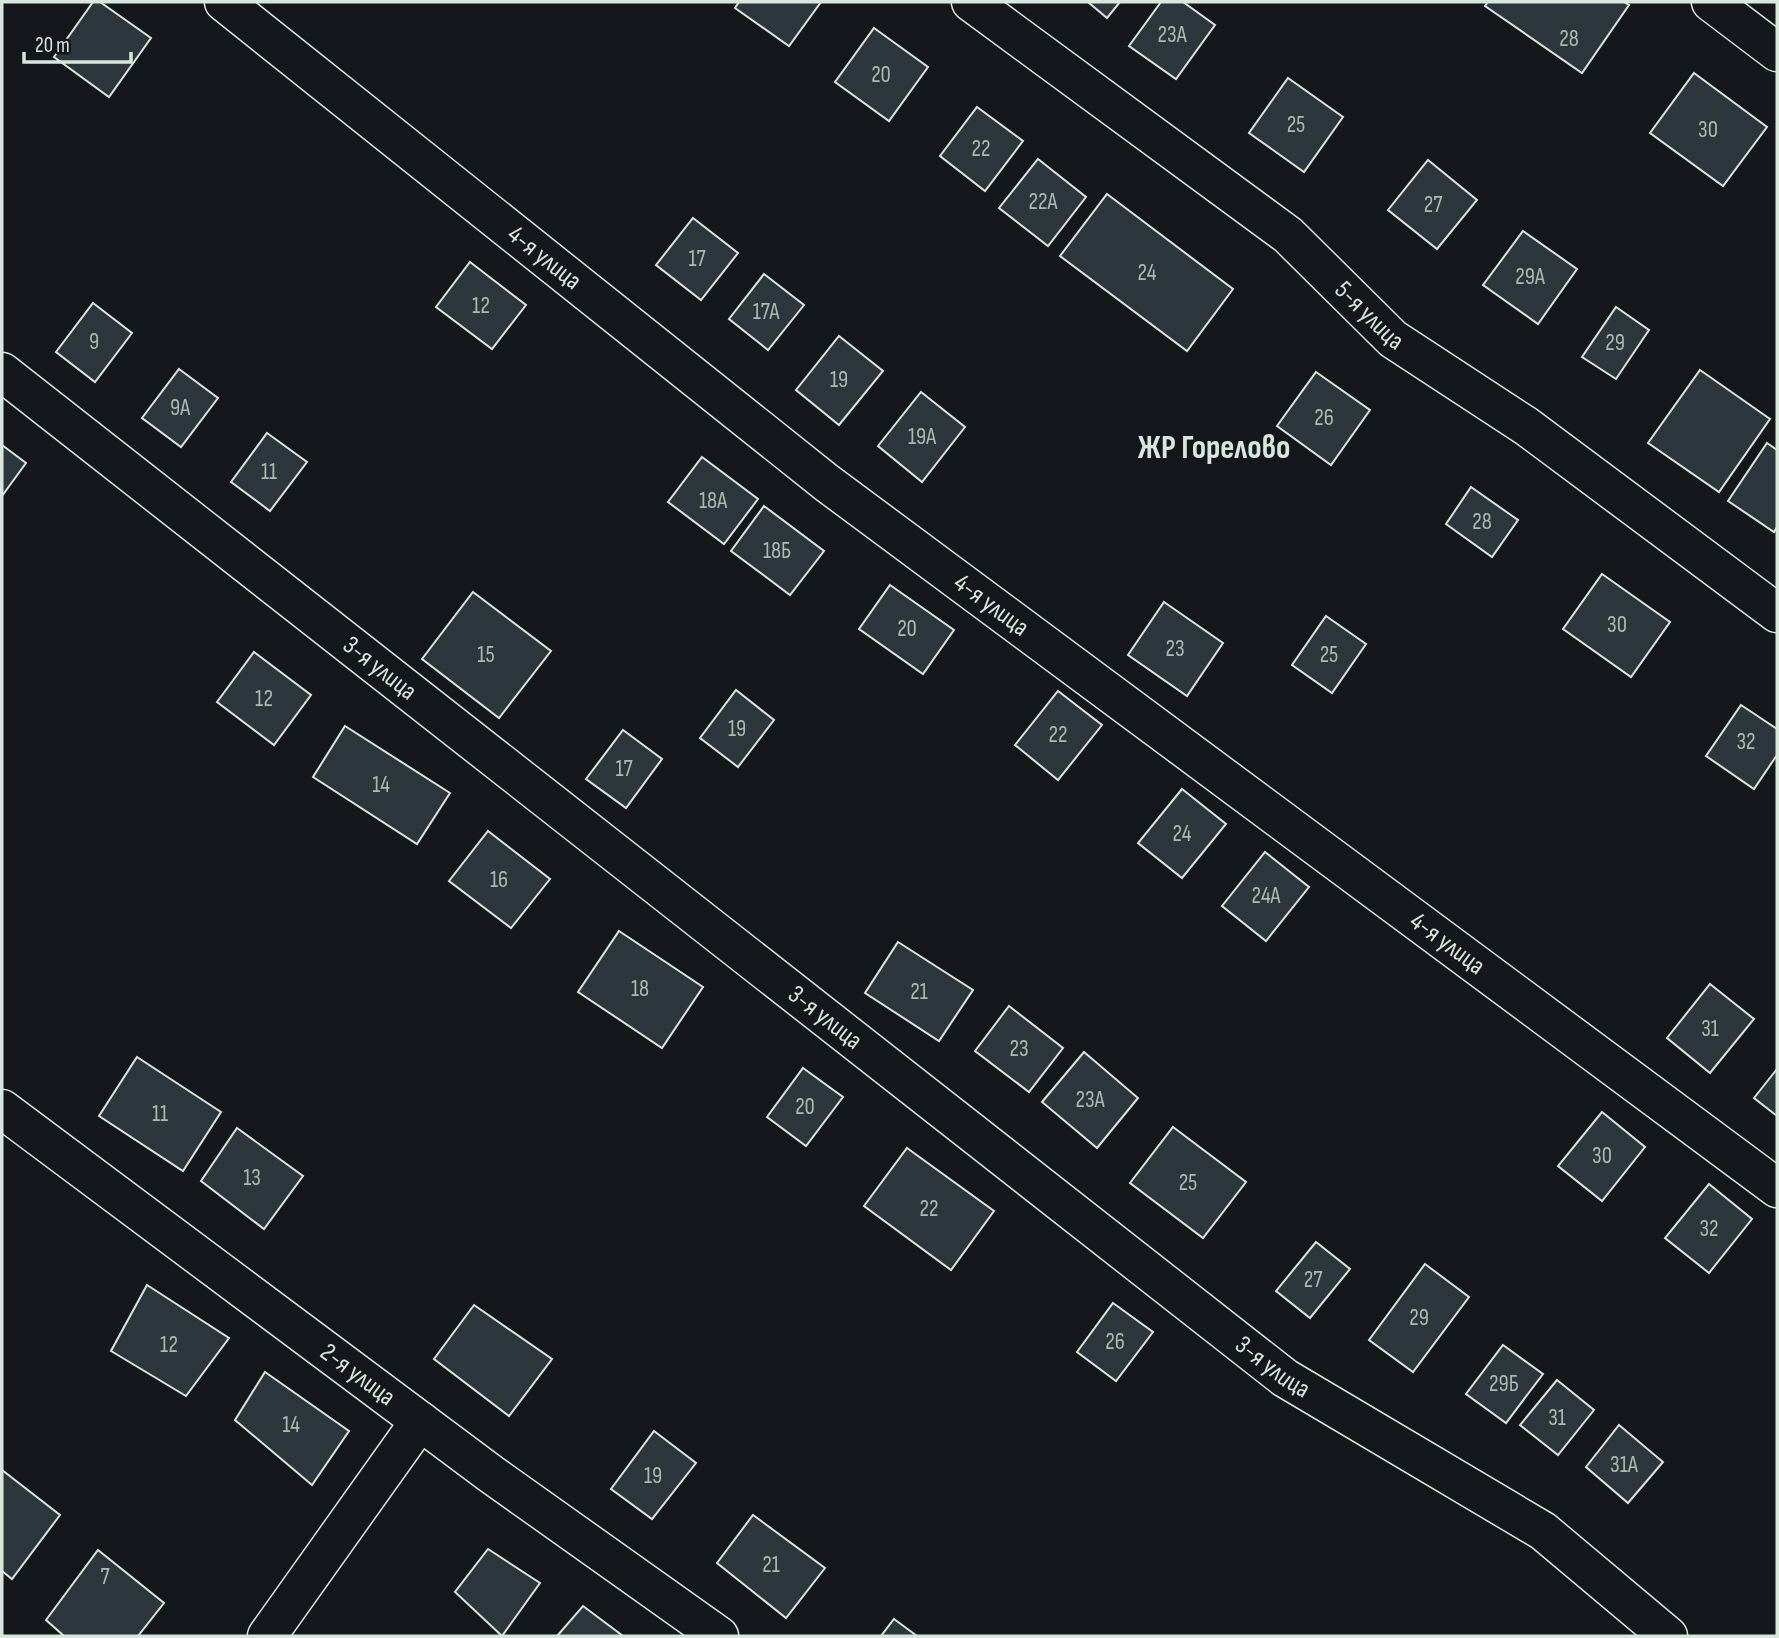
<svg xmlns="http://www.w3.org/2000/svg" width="1779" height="1638" viewBox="0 0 1779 1638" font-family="'Sofia Sans Condensed',sans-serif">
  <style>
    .building { fill: #2c363c; stroke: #d8e6dc; stroke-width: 2 }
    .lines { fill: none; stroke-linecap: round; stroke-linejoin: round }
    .minor-casing { stroke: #d8e6dc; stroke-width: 41 }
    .minor { stroke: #14181c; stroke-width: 38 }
    .labels { text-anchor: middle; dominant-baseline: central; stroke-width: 5; stroke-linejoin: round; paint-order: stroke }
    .number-label { font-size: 23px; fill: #adbab4 }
    .street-label { font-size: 26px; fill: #d8e6dc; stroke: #14181c }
    .district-label { font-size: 33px; font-weight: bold; fill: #d8e6dc; stroke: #14181c }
  </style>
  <rect width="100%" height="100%" fill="#14181c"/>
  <g class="building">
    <path d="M93,2H100L151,38L109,97L54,57Z"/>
    <path d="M739,2H821L789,46L735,8Z"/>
    <path d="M1088,2H1120L1107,18Z"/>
    <path d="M1161,2H1183L1215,25L1176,79L1129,46Z"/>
    <path d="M1488,2H1624L1629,5L1582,73L1485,6Z"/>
    <path d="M874,28L928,67L889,121L835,82Z"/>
    <path d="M1694,73L1767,127L1723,186L1650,133Z"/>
    <path d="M1288,78L1343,117L1304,172L1249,133Z"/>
    <path d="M977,107L1023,141L985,191L940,156Z"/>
    <path d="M1038,159L1086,197L1048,246L999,208Z"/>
    <path d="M1428,160L1477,200L1437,249L1388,210Z"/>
    <path d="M1107,194L1233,289L1187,351L1060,256Z"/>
    <path d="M693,218L738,253L701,300L656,265Z"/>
    <path d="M1523,231L1577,269L1538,324L1483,285Z"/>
    <path d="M470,262L526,305L492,349L436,307Z"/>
    <path d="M764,274L804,305L768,350L729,319Z"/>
    <path d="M93,303L132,333L95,382L56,352Z"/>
    <path d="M1616,307L1649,330L1616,379L1582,357Z"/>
    <path d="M839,336L883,371L839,425L796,390Z"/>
    <path d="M179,369L218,398L181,447L142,418Z"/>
    <path d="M1700,370L1770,419L1719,492L1648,443Z"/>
    <path d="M1316,372L1370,410L1331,465L1277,426Z"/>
    <path d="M921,392L965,427L922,482L878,446Z"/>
    <path d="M267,433L307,462L270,511L231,482Z"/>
    <path d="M1767,443L1777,450V527L1774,532L1728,501Z"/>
    <path d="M2,445L26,463L2,496Z"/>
    <path d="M702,457L758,499L724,544L668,502Z"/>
    <path d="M1471,487L1518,520L1492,557L1446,524Z"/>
    <path d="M764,506L824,551L790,595L731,551Z"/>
    <path d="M1602,574L1670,622L1631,677L1563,629Z"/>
    <path d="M890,585L954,630L923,674L859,629Z"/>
    <path d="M473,592L551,651L499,718L422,659Z"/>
    <path d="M1164,602L1223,643L1187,696L1128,655Z"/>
    <path d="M1326,616L1366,644L1332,693L1292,665Z"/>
    <path d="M254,652L311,695L274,745L217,702Z"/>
    <path d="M736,690L774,720L738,767L700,738Z"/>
    <path d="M1058,691L1102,725L1058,780L1015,745Z"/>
    <path d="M1741,705L1777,729V755L1754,789L1706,756Z"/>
    <path d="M345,726L450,793L417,844L313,777Z"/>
    <path d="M623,730L662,759L626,808L586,779Z"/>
    <path d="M1182,789L1226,824L1182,878L1138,843Z"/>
    <path d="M488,831L550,879L511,928L449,881Z"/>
    <path d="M1265,852L1309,887L1266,941L1222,906Z"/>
    <path d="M619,931L703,987L662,1048L578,992Z"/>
    <path d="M898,942L973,990L939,1041L865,993Z"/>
    <path d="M1710,984L1754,1019L1710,1073L1667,1038Z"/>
    <path d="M1009,1006L1063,1048L1029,1092L975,1051Z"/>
    <path d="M1084,1052L1138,1098L1097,1148L1042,1102Z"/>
    <path d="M137,1057L221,1112L183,1171L99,1116Z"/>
    <path d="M803,1068L843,1097L806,1146L767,1117Z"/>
    <path d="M1777,1069V1116L1754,1098Z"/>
    <path d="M1602,1112L1645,1147L1602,1201L1558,1166Z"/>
    <path d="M1173,1127L1246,1182L1203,1238L1130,1183Z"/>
    <path d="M237,1128L303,1176L264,1229L201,1181Z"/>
    <path d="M907,1148L994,1211L951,1270L864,1206Z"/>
    <path d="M1709,1184L1752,1219L1709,1273L1665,1238Z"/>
    <path d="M1316,1242L1350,1269L1310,1318L1276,1291Z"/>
    <path d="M1425,1264L1469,1297L1413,1372L1369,1340Z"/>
    <path d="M147,1285L229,1338L186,1396L111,1351Z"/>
    <path d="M1113,1303L1153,1332L1116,1381L1077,1352Z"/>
    <path d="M474,1305L552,1359L509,1416L434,1359Z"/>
    <path d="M1503,1345L1543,1374L1506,1423L1466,1394Z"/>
    <path d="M265,1372L349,1431L312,1485L235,1420Z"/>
    <path d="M1557,1380L1594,1410L1558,1455L1520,1425Z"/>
    <path d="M1619,1425L1663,1462L1628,1503L1586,1467Z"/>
    <path d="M654,1431L696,1463L652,1519L611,1489Z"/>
    <path d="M2,1470L60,1515L12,1579L2,1571Z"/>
    <path d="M753,1515L825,1568L786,1618L717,1563Z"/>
    <path d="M488,1549L540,1583L502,1636L455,1592Z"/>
    <path d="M98,1550L164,1603L138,1636H64L46,1620Z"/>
    <path d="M583,1606L623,1636H557Z"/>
    <path d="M894,1619L917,1636H881Z"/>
  </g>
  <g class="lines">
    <g class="minor-casing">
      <g id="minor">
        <path id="s1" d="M224,2L827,483L1777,1188"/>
        <path id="s2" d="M971,2L1288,235L1393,339L1526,426L1777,613"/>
        <path d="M1711,2L1777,52"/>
        <path id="s3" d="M2,372L1285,1378L1543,1531L1668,1636"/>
        <path id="s4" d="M2,1109L491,1474L719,1636"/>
        <path d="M267,1636L420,1421"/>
      </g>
    </g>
    <use href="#minor" class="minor"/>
  </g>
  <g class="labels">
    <g class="number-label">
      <text x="1172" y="35">23А</text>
      <text x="1569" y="39">28</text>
      <text x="881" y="75">20</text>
      <text x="1296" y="125">25</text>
      <text x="1708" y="130">30</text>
      <text x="981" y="149">22</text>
      <text x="1043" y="202">22А</text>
      <text x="1433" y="205">27</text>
      <text x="697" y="259">17</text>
      <text x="1147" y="273">24</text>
      <text x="1530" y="277">29А</text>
      <text x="481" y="306">12</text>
      <text x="766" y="312">17А</text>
      <text x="94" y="342">9</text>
      <text x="1615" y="343">29</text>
      <text x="839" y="380">19</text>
      <text x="180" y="408">9А</text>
      <text x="1324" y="418">26</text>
      <text x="922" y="437">19А</text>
      <text x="269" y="472">11</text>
      <text x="713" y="501">18А</text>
      <text x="1482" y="522">28</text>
      <text x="777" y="551">18Б</text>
      <text x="1617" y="625">30</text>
      <text x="907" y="629">20</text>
      <text x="1175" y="649">23</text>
      <text x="486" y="655">15</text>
      <text x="1329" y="655">25</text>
      <text x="264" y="699">12</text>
      <text x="737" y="729">19</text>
      <text x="1058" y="735">22</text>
      <text x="1746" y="742">32</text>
      <text x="624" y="769">17</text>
      <text x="381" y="785">14</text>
      <text x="1182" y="834">24</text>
      <text x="499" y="880">16</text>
      <text x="1266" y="896">24А</text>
      <text x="640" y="989">18</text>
      <text x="919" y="992">21</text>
      <text x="1710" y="1029">31</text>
      <text x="1019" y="1049">23</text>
      <text x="1090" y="1100">23А</text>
      <text x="805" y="1107">20</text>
      <text x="160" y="1114">11</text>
      <text x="1602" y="1156">30</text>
      <text x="252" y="1178">13</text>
      <text x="1188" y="1183">25</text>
      <text x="929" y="1209">22</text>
      <text x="1709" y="1229">32</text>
      <text x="1313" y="1280">27</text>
      <text x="1419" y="1318">29</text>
      <text x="1115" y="1342">26</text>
      <text x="169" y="1345">12</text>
      <text x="1504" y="1384">29Б</text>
      <text x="1557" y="1418">31</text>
      <text x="291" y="1425">14</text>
      <text x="1624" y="1465">31А</text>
      <text x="653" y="1476">19</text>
      <text x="771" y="1565">21</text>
      <text x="105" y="1577">7</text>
    </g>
    <g class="street-label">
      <text stroke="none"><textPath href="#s1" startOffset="410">4-я улица</textPath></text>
      <text stroke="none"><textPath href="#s2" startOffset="508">5-я улица</textPath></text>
      <text stroke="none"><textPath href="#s1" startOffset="976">4-я улица</textPath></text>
      <text stroke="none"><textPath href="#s3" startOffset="480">3-я улица</textPath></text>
      <text stroke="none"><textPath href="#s1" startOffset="1544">4-я улица</textPath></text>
      <text stroke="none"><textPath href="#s3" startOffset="1046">3-я улица</textPath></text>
      <text stroke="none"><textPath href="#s3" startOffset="1614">3-я улица</textPath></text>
      <text stroke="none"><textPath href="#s4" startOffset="444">2-я улица</textPath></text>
    </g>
    <g class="district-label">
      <text x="1214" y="448">ЖР Горелово</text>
    </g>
  </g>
  <rect width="1779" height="1638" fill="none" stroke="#d8e6dc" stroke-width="7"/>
  <path d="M24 52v10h107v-10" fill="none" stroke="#d8e6dc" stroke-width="3.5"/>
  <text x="35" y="52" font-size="21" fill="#d8e6dc" stroke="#14181c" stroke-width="5" paint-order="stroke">20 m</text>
</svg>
